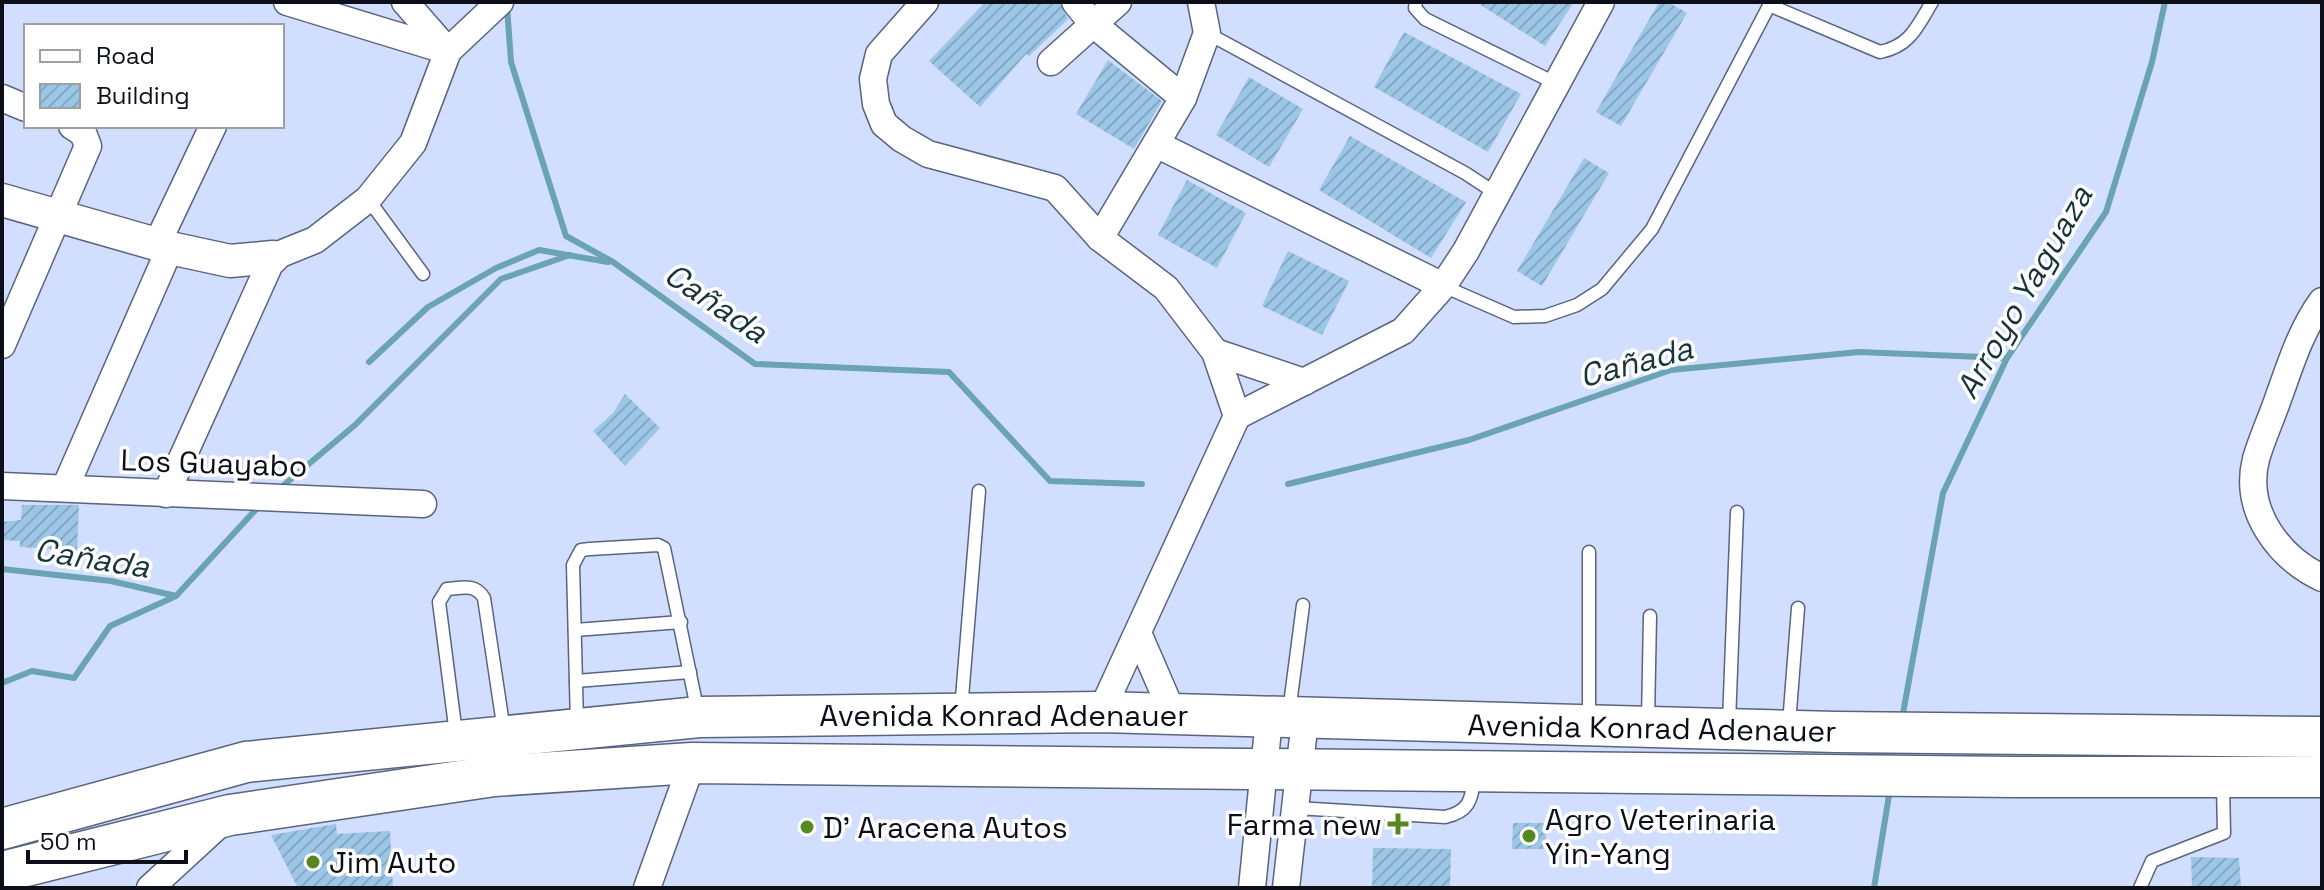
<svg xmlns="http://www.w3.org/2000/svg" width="2324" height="890" viewBox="0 0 2324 890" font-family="'Space Grotesk',sans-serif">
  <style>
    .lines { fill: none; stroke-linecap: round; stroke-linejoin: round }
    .stream { stroke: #6aa3b1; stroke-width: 6 }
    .building { fill: url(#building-hatch) }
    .service-casing { stroke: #59647e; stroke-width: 15 }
    .minor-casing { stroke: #59647e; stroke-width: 29 }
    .tertiary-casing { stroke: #59647e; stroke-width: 35 }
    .primary-casing { stroke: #59647e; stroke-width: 43 }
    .service { stroke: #fff; stroke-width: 12 }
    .minor { stroke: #fff; stroke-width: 26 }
    .tertiary { stroke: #fff; stroke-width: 32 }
    .primary { stroke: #fff; stroke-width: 40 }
    .poi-dot { fill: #55881f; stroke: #fff; stroke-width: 3 }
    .labels { text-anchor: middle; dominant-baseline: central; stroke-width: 7; stroke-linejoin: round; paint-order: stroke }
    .street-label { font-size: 30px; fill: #0c0f1a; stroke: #fff }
    .poi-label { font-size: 30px; fill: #0c0f1a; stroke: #fff; text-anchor: start }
    .water-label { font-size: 32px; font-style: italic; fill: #17343b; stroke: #fff }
  </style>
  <defs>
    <pattern id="building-hatch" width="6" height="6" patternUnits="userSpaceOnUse" patternTransform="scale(2)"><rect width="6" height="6" fill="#9cc6e6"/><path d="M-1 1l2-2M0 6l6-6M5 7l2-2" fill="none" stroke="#85a9c5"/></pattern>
  </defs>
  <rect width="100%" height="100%" fill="#d2defd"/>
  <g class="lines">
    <g class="stream">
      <path d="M507,6L511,62L566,236L613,262L755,364L949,372L1050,481L1142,484"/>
      <path d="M369,362L428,307L496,268L539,250L608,262"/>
      <path d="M1288,484L1469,440L1671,370L1859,352L2007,358"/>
      <path d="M278,490L355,425L501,279L570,255"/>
      <path d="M2,569L111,581L176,596L260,505"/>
      <path d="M2,683L32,671L74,678L110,626L174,597"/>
      <path d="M1902,719L1943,493L2007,358L2106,212L2152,62L2165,2"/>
      <path d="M1874,888L1890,789"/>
    </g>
  </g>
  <g class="building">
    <path d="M985,2H1059L1068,19L1029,56L1026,54L980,107L929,61Z"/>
    <path d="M1476,2H1574L1545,46Z"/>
    <path d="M1659,2H1668L1687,13L1621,126L1596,112Z"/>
    <path d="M1404,32L1521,94L1488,152L1374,87Z"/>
    <path d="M1108,60L1162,101L1134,149L1076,114Z"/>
    <path d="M1249,77L1303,109L1269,167L1216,135Z"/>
    <path d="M1350,136L1466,202L1431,258L1319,190Z"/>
    <path d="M1584,158L1609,173L1542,286L1517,271Z"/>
    <path d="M1187,180L1246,213L1217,268L1158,235Z"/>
    <path d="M1288,251L1349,281L1322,335L1262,306Z"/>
    <path d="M625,394L660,428L625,466L593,431L613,413Z"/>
    <path d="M22,505H79L77,551L20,547V541L2,540V522L21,520Z"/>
    <path d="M1513,823H1546V849H1512Z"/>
    <path d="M336,824L337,834L390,831L393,888H298L271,835Z"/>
    <path d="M1373,848L1451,849L1450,888H1372Z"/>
    <path d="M2191,857L2239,858L2241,888H2192Z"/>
  </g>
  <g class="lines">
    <g class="service-casing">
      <g id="service">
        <path d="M1416,2L1415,8L1425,19L1557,84"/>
        <path d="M1769,5L1880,52C1910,46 1917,27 1932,2"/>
        <path d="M1207,33L1465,173L1497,194"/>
        <path d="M368,199L423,274"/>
        <path d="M1443,286L1514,317L1545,316L1577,305L1602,289L1652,229L1771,2"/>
        <path d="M1589,552V719"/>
        <path d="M575,630L681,622"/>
        <path d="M576,681L690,672"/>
        <path d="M961,710L979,491"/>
        <path d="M1289,712L1303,605"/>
        <path d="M1648,720L1650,616"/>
        <path d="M1729,722L1737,512"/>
        <path d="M577,724L573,565L581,550L590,549L658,545L664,548L698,713"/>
        <path d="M1789,724L1798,608"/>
        <path d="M456,734L439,602L447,589C462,588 475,583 484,598L504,731"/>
        <path d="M1296,808L1445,817C1471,811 1471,799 1475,775"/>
        <path d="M2140,888L2152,861L2224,833L2223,784"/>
      </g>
    </g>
    <g class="minor-casing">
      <g id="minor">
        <path d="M287,2L448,51L500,2"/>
        <path d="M925,2L879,54L873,79L876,104L884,124L902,139L928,154L1055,188L1100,238L1166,288L1215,352L1237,416L1101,712"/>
        <path d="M1075,2L1092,23L1183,98"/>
        <path d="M1051,62L1118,2"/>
        <path d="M2,98L26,108"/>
        <path d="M1156,144L1443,286"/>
        <path d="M1100,238L1183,98L1207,33L1201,2"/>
        <path d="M157,244L213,126"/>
        <path d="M2322,301C2301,330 2291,363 2279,396C2272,417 2262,438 2256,459C2243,510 2278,557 2322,578"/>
        <path d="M2,345L88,146L83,133L72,126"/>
        <path d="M1215,352L1304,382"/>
        <path d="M1237,416L1403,331L1443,286L1466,251L1601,2"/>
        <path d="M2,486L423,504"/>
        <path d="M65,488L170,248"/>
        <path d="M166,494L273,257L315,240L368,199L413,143L448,51L405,2"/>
        <path d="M1138,633L1173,714"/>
        <path d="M150,888L224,820"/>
        <path d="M647,888L692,763"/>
        <path d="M1252,888L1269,719"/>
        <path d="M1286,888L1305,720"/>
      </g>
    </g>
    <g class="tertiary-casing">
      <path id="tertiary" d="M2,200L170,248L230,261L273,257"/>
    </g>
    <g class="primary-casing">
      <g id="primary">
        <path d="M2,829L246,762L699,717L1101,712L1836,732L2322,737"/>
        <path d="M2,872L230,815L494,776L692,763L2015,777H2322"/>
      </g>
    </g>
    <use href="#service" class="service"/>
    <use href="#minor" class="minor"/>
    <use href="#tertiary" class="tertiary"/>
    <use href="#primary" class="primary"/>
  </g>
  <g class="poi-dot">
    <path d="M1394 812h8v8h8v8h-8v8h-8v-8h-8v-8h8z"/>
    <circle cx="807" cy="827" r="8"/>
    <circle cx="1529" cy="836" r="8"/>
    <circle cx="313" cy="862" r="8"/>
  </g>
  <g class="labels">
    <g class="street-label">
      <text transform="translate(214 463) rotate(2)">Los Guayabo</text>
      <text x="1004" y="715">Avenida Konrad Adenauer</text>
      <text transform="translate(1652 728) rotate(1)">Avenida Konrad Adenauer</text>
    </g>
    <g class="poi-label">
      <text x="1545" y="819">Agro Veterinaria<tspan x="1545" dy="34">Yin-Yang</tspan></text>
      <text x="1382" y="824" text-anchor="end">Farma new</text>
      <text x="823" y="827">D' Aracena Autos</text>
      <text x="329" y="862">Jim Auto</text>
    </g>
    <g class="water-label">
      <text transform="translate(2024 292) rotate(-60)">Arroyo Yaguaza</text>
      <text transform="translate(716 303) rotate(34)">Cañada</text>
      <text transform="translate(1636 362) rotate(-15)">Cañada</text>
      <text transform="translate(92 558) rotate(9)">Cañada</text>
    </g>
  </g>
  <rect width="2324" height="890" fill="none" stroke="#0c0f1a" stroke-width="8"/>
  <rect x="24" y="24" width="260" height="104" fill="#ffffff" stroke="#9e9fa3" stroke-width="2"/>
  <rect x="40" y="50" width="40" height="12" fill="#ffffff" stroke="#9e9fa3" stroke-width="2"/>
  <text x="96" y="64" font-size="24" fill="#0c0f1a">Road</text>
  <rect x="40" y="84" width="40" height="24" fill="url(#building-hatch)" stroke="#9e9fa3" stroke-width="2"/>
  <text x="96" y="104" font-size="24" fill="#0c0f1a">Building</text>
  <path d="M28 850v12h158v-12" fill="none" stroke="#0c0f1a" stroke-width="4"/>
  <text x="40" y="850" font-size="24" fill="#0c0f1a" stroke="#ffffff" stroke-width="6" paint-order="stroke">50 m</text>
</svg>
